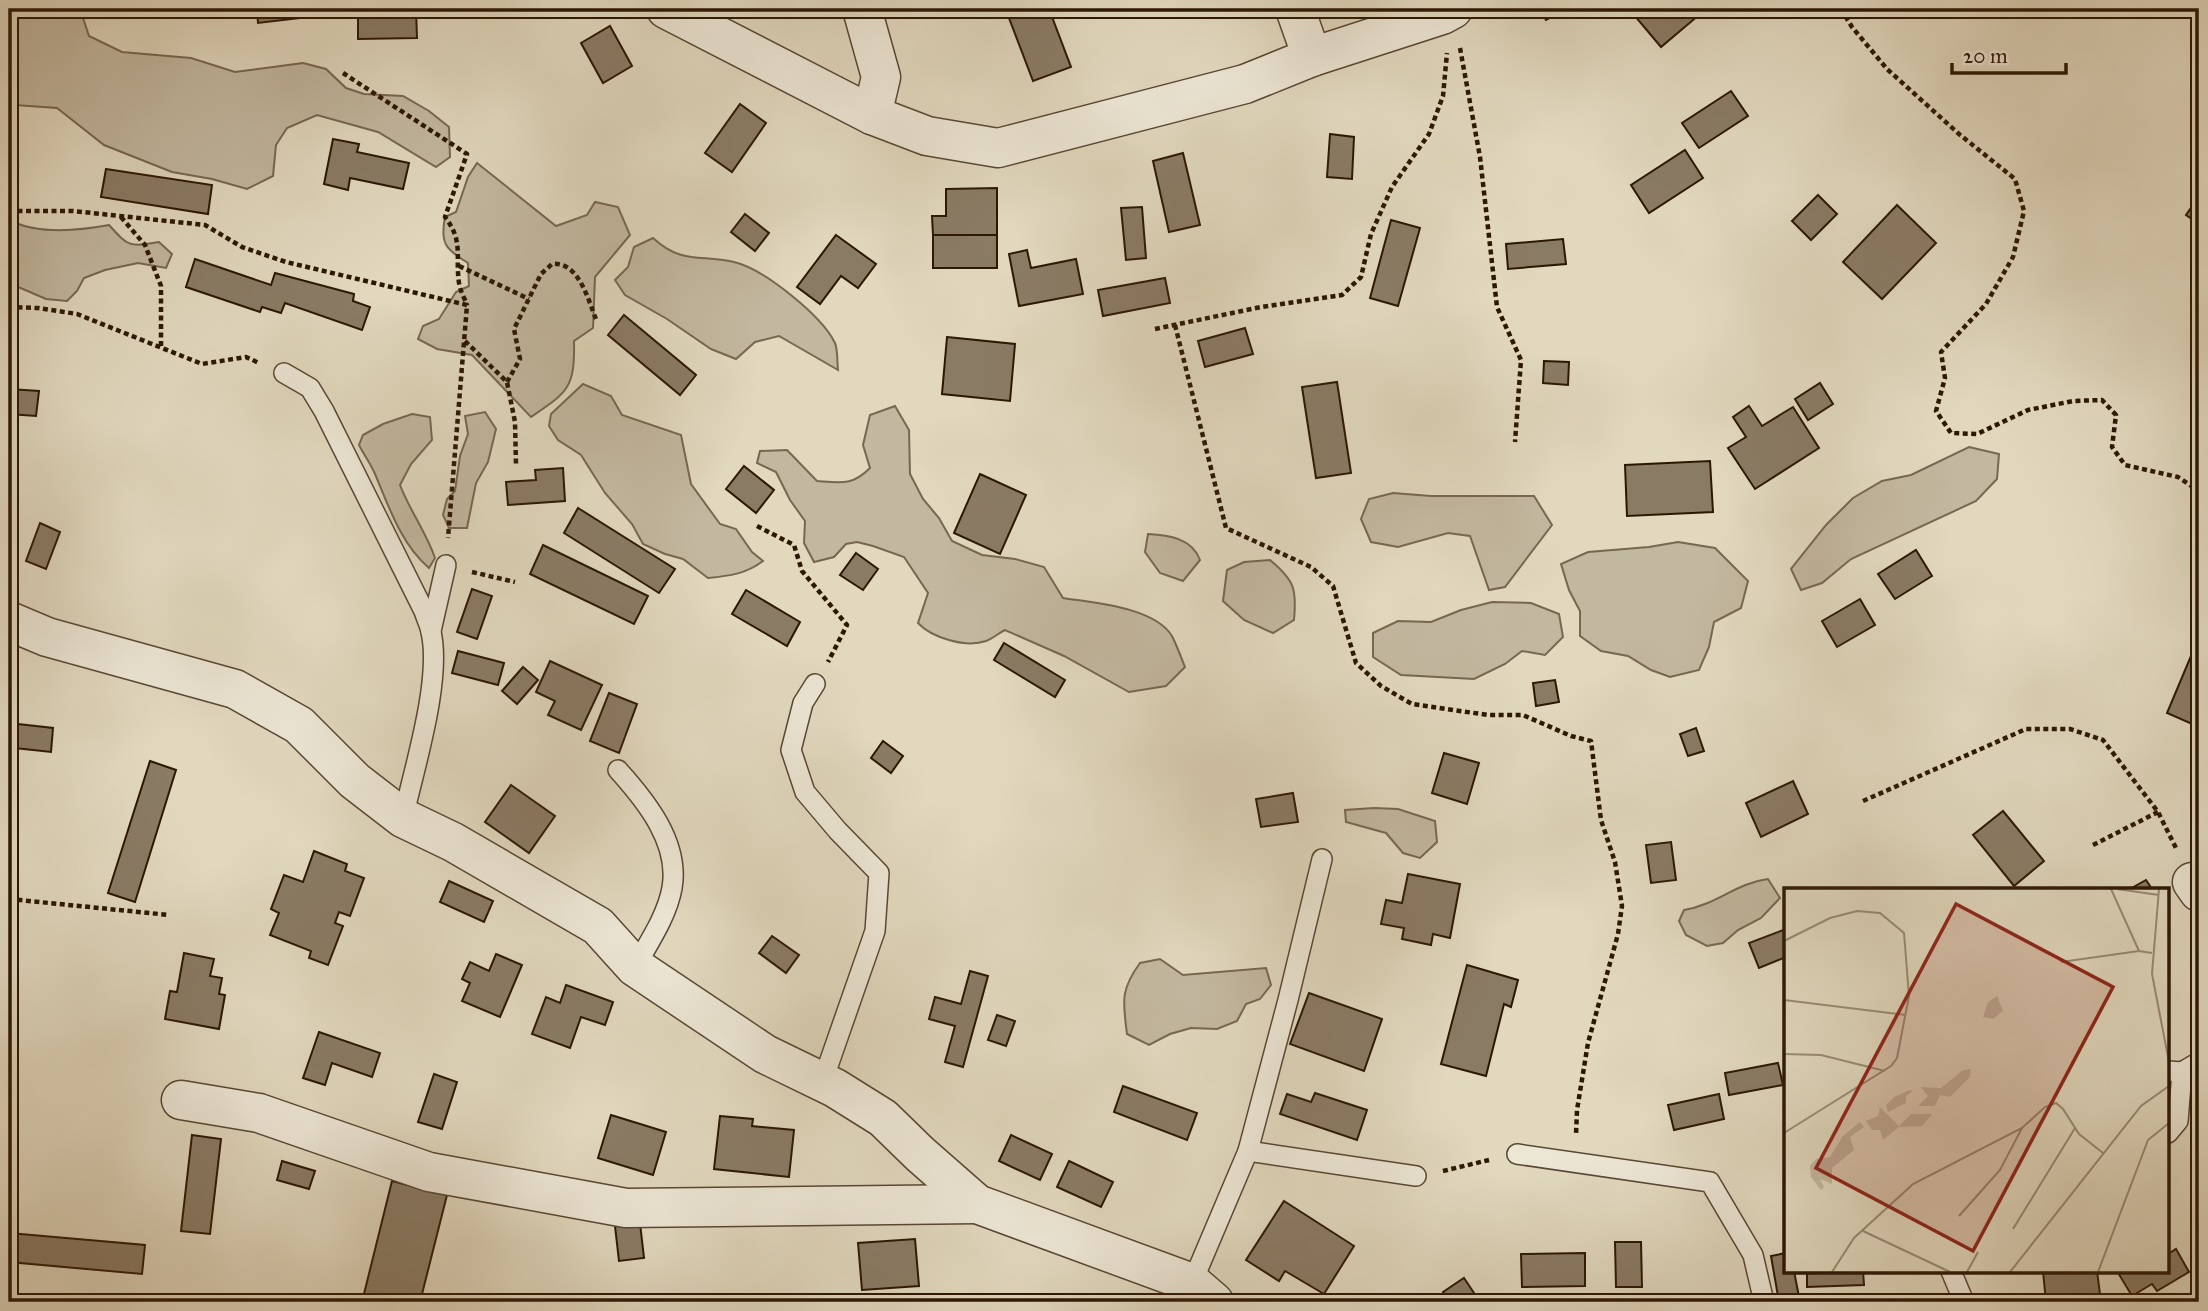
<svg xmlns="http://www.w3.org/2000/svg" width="2208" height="1311" viewBox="0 0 2208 1311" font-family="'IM FELL Great Primer',serif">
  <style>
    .green { fill: #c2b79f; stroke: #776752; stroke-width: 2 }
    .building { fill: #8a7b65; stroke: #2c1705; stroke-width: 2 }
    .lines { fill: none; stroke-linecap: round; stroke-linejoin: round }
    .lane-casing { stroke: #594733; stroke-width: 22 }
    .street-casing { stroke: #594733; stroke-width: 41 }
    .path { stroke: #2c1705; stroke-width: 4.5; stroke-dasharray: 5 3.5; stroke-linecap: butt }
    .lane { stroke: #ece6d5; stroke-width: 19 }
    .street { stroke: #ece6d5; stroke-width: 38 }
    .inset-road { fill: none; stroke: #998b74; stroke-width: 2 }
    .view { fill: #8f2418; fill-opacity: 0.15; stroke: #8f2418; stroke-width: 3.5 }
    .inset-edge { fill: none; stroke: #2c1705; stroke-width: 3.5 }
  </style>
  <rect width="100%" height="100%" fill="#e1d8be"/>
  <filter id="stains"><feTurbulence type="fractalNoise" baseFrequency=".00286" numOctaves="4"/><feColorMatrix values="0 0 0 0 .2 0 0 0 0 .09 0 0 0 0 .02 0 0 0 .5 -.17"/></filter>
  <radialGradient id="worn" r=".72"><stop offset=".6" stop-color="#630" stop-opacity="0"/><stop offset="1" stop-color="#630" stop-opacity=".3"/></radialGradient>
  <g class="green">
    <path d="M9,9H80L89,36L122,52L191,58L235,72L303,63L326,69L346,88L364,94L403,96L429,111L449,127L450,157L436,167L378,132L317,115L287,128L276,145L273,176L247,189L212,179L172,172L104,145L57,108L15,105L9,114Z"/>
    <path d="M477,163L556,226L587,215L595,202L618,207L630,235L595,277L593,328L574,341C575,388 568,392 531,417L472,355L437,349L418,339L423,326L439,319L456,292L469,286L468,263C445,249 440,243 445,217L456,212L468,177Z"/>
    <path d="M9,220C38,235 77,231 109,225C129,247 129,247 159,242L172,254L166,268L138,263L105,270L84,278L77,291L67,301L46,299L9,283Z"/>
    <path d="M653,238C682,265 701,254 734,262C764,269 822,316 835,343C838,350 837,362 838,370L779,336L755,342L736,359L711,349L667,319L625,295L615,280L628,267L634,247Z"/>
    <path d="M583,384L611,396L622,415L681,435L691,484L720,524L736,529L752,552L763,561C746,574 729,576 708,578L683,559L665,554L643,544L632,524L605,493L581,455L558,440L549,426L551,414Z"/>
    <path d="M895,406L909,430L910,474L923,499L939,518L952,541L982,555L1015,559L1044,567L1063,598C1094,603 1154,607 1172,636C1177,646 1181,657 1185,667L1166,686L1129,692L1064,656L1005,630C999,633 992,639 986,641C966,648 932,638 918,623L928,593L904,557L873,546L857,542L846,544L834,557L814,562L804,543L805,521L790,500L776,472L757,463L760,451L787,450L817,481C841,483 852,486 870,468L863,445L870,415Z"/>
    <path d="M485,412L496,429L488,462L476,483L467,528H449L443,515L447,499L455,491L460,456L468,434L465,416Z"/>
    <path d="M412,414L430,417L432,440L411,464L400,485C410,511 426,532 435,558L429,568C401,544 389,507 375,474C371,464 364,455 359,445L363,435L383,424Z"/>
    <path d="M1969,447L1999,454L1997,479L1976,501L1851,559L1822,583L1801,590L1791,569L1826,525L1853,498L1882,481L1911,475Z"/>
    <path d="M1393,493L1431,496H1534L1552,525L1505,587L1489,590L1470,536L1448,533L1398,547L1371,542L1361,519L1369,499Z"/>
    <path d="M1148,534C1168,535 1192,538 1200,560L1183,581L1160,573L1145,552Z"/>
    <path d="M1678,542L1715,548L1748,581L1741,608L1714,622L1709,647L1699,670L1670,677L1651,670L1628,656L1601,651L1580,636V611L1569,590L1561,564L1588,552L1649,547Z"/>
    <path d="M1270,560C1294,580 1297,588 1294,620L1273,633L1244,620L1223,601L1227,570L1244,562Z"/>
    <path d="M1492,602L1531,603L1559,614L1563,637L1545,655L1522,651L1505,664L1474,679L1401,675L1373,657V633L1398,621L1431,622L1461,610Z"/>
    <path d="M1374,808L1398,809L1435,821L1437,842L1420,858L1403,853L1386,833L1346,822L1345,810Z"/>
    <path d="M1768,879L1780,898L1761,918L1738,930L1723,943L1707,946L1686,935L1679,921L1684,910C1716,905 1736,883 1768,879Z"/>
    <path d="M1160,959L1183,975L1266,968L1271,985L1260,999L1246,1004L1237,1021L1217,1029L1191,1028L1170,1034L1149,1045L1127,1034C1123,1002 1120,990 1140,963Z"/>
  </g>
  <g class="building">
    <path d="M257,9H299L301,18L258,23Z"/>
    <path d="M358,9H416L417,38L358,39Z"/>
    <path d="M883,9H913L885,17Z"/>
    <path d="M1035,9H1049L1071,67L1033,81L1009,18Z"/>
    <path d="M1539,9H1566L1546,20Z"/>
    <path d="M1629,9H1706L1661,47Z"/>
    <path d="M610,26L632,66L603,83L581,43Z"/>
    <path d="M1731,91L1748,116L1699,148L1682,123Z"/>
    <path d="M740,104L766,123L732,172L705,153Z"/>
    <path d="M1330,134L1354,137L1352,179L1327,177Z"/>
    <path d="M333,139L359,144L357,152L409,163L403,189L350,178L348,190L324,184Z"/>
    <path d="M1685,150L1703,178L1649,213L1631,185Z"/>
    <path d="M1183,153L1200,225L1169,232L1153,161Z"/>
    <path d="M9,164L18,167L9,192Z"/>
    <path d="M106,169L212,185L208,214L101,197Z"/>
    <path d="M997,188V235H933L932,216H946V189Z"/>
    <path d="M1818,195L1837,214L1811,240L1792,221Z"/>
    <path d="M2199,196V224L2186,215Z"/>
    <path d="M1897,205L1936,243L1882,299L1843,262Z"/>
    <path d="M1142,207L1146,258L1126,260L1121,208Z"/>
    <path d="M745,214L769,233L755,251L731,232Z"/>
    <path d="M1391,220L1420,228L1398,306L1370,298Z"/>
    <path d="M836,235L876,264L858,288L841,276L820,304L797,287Z"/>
    <rect x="933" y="235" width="64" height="33"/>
    <path d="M1563,239L1566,264L1508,269L1506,244Z"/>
    <path d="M1027,250L1031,268L1076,259L1083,294L1019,306L1009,254Z"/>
    <path d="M195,259L271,285L275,273L354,294L353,301L370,307L362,330L285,303L281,313L262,307L260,312L186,287Z"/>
    <path d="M1165,278L1170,303L1103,316L1098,290Z"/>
    <path d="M624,315L696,375L680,395L608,335Z"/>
    <path d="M1245,328L1253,354L1205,367L1198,341Z"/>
    <path d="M947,337L1015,344L1010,401L942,394Z"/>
    <path d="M1544,361L1569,362L1568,385L1543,383Z"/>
    <path d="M1337,382L1351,473L1316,478L1302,387Z"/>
    <path d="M1820,383L1833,404L1808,420L1795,399Z"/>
    <path d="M9,389L39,391L36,416L9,414Z"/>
    <path d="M1749,406L1762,426L1793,407L1819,448L1755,489L1728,448L1746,437L1733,417Z"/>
    <path d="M1710,461L1713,512L1627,516L1625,465Z"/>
    <path d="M744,466L774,490L756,513L726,489Z"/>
    <path d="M563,468L565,501L508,505L506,482L536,480L535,470Z"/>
    <path d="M980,474L1026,495L1000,554L954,533Z"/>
    <path d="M578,508L675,569L659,593L564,533Z"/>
    <path d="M40,523L60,532L46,569L26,561Z"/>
    <path d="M543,545L648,596L634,624L530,574Z"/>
    <path d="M1916,550L1932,576L1895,599L1878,574Z"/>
    <path d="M856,553L878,569L863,590L840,575Z"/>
    <path d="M472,589L492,596L477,639L457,632Z"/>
    <path d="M746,590L800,622L787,646L732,614Z"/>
    <path d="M1860,599L1875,625L1837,647L1822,621Z"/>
    <path d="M2199,637V727L2167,713Z"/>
    <path d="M1004,643L1065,680L1055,697L994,660Z"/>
    <path d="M458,651L504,663L498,685L452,673Z"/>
    <path d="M550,661L602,685L581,730L548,715L555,701L536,692Z"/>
    <path d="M523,667L538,680L517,704L502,691Z"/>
    <path d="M1555,680L1559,702L1536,706L1533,683Z"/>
    <path d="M609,693L637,704L619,753L590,741Z"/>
    <path d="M18,724L53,728L51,752L15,748Z"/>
    <path d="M1696,728L1704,751L1688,756L1680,734Z"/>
    <path d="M883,741L903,756L891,773L871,758Z"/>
    <path d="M1444,753L1479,763L1467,804L1432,793Z"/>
    <path d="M150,761L176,770L135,902L108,893Z"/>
    <path d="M1793,781L1808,814L1761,837L1746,803Z"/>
    <path d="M511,785L555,816L529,853L485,822Z"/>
    <path d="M1293,793L1298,822L1261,827L1256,799Z"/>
    <path d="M2003,811L2044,861L2014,886L1973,835Z"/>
    <path d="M1671,842L1676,880L1651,883L1646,845Z"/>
    <path d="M314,851L347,864L345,871L364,878L350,916L339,912L335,923L343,926L328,965L309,958L311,951L270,935L279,913L271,909L284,875L303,882Z"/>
    <path d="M1408,874L1460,884L1450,938L1433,934L1431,945L1402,939L1404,928L1381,924L1386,900L1402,903Z"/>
    <path d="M2146,880L2152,889H2130Z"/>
    <path d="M449,881L493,901L484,922L440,902Z"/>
    <path d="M1786,929V957L1759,968L1749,943Z"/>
    <path d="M772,936L799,955L786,973L759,953Z"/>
    <path d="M184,953L214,959L210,976L222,978L219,994L225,995L219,1029L165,1019L170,991L177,992Z"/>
    <path d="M496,954L522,965L500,1017L462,1001L470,983L462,979L470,962L489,971Z"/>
    <path d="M1467,965L1518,980L1511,1007L1504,1004L1486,1076L1441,1064Z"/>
    <path d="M970,971L988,976L963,1067L945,1062L955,1026L929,1019L935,997L961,1004Z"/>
    <path d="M566,985L613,1002L605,1025L581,1017L570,1048L532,1034L546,997L560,1003Z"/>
    <path d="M1309,993L1382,1019L1364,1071L1290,1044Z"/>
    <path d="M997,1015L1015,1021L1006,1046L988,1040Z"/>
    <path d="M319,1032L380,1053L372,1077L332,1063L325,1085L303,1078Z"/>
    <path d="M1778,1063L1783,1085L1729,1095L1725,1073Z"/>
    <path d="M434,1074L457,1082L442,1129L418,1122Z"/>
    <path d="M1123,1086L1197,1113L1187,1140L1114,1112Z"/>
    <path d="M1315,1093L1367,1110L1357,1140L1280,1114L1287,1094L1311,1102Z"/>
    <path d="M1719,1094L1724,1119L1674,1130L1668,1105Z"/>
    <path d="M611,1115L666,1132L653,1175L598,1158Z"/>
    <path d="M720,1116L753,1119L752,1126L794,1130L789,1177L714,1169Z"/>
    <path d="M192,1135L221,1139L210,1234L181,1231Z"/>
    <path d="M1011,1135L1052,1154L1040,1180L999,1161Z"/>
    <path d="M9,1149L12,1203H9Z"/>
    <path d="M282,1161L315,1171L309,1189L277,1180Z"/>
    <path d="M1069,1161L1113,1182L1101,1207L1057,1187Z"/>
    <path d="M392,1181L447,1195L420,1302H400L389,1299L388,1302H362Z"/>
    <path d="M1284,1201L1354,1246L1324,1294L1285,1271L1279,1281L1246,1260Z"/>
    <path d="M640,1223L644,1258L619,1261L615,1226Z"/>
    <path d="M9,1233L145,1245L142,1274L9,1262Z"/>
    <path d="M915,1239L919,1286L862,1290L858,1243Z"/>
    <path d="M1615,1242H1641L1642,1287H1616Z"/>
    <path d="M2176,1249L2189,1272L2157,1291L2152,1284L2132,1296L2117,1271H2168V1254Z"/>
    <path d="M1585,1253V1286L1522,1287L1521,1254Z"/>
    <path d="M1786,1253V1271H1794L1800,1302H1779L1771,1256Z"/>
    <path d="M1807,1271H1863L1864,1285L1807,1287Z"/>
    <path d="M2043,1271H2097L2101,1302H2046Z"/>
    <path d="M1464,1278L1480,1302H1449L1443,1292Z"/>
  </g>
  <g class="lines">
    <g class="lane-casing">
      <g id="lane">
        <path d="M284,373L310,388L324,411L424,611C426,618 430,625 431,632C442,680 414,769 403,818"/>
        <path d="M431,631L446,565"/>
        <path d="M815,684L803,703L791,750L805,792L838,831L879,873L875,931L822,1083"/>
        <path d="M618,770C646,801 680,843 672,888C667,916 649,942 635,967"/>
        <path d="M2168,1071L2182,1072L2199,1062"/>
        <path d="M2168,1133L2178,1121L2182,1072"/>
        <path d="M1248,1151L1416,1176"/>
        <path d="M1517,1154L1710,1182L1753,1255L1764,1302"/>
        <path d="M1951,1271L1964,1302"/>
        <path d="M1192,1283L1248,1151L1288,1000L1322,859"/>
      </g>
    </g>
    <g class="street-casing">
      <g id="street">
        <path d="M666,9L872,115L927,136L998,148L1245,84L1312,57L1442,15L1453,9"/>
        <path d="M862,9L881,77L872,115"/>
        <path d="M1295,9L1312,57"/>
        <path d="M9,621L47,637L235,689L299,725L355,781L403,818L453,842L598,926L635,967L765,1054L835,1088L883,1118L920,1154L977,1204L1192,1283L1214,1302"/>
        <path d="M2192,882L2199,892"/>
        <path d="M181,1100L259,1113L429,1172L626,1208L977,1204"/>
      </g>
    </g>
    <g class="path">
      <path d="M1841,9L1852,27L1887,69L1959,134L2015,179L2024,211L2013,257L1986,304L1941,352L1945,378L1936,411L1951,433L1977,434L2028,410L2073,401L2102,400L2116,415L2112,447L2125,465L2178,477L2199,491"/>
      <path d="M1460,48L1480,157L1497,307L1521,360L1515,442"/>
      <path d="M343,73L467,154L445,217C464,242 455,255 459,283C460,290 464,298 467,304"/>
      <path d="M9,211H73L205,225L242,247L286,262L467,305L448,538"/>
      <path d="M121,217L145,245L161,286V347"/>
      <path d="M459,266L529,299"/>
      <path d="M9,307L38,308L77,314L202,364L246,357L259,363"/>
      <path d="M1175,325L1226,528L1311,567L1333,586L1356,663L1381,686L1412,704L1488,715H1523L1571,736L1591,741L1601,820L1615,862L1622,906L1618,934L1588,1043L1577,1110L1576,1135"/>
      <path d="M1155,329L1261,307L1342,295L1361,277L1371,234L1392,187L1429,134L1443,96L1447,53"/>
      <path d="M465,341L507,382L515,422L516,465"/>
      <path d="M507,382L520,359L514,329L541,274L552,264C579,261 588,300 596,319"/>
      <path d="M757,526L794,545L802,571L847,625L828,662"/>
      <path d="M472,572L515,582"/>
      <path d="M1863,801L2026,729H2070L2103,740L2158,812L2176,848"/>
      <path d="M2093,845L2158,812"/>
      <path d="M9,899L169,915"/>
      <path d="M1443,1171L1489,1160"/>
    </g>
    <use href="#lane" class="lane"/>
    <use href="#street" class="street"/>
  </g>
  <g transform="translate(1784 888)">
    <rect width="385" height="385" fill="#e1d8be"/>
    <path d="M213,108L219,123L209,131L199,129L204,114ZM187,181L186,189L166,209L156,207L151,218H134L144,208L137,199L157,200L179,182ZM126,202L129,203L122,208V215L104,224L102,217L110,209ZM96,219L115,238L127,226H148L138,238L115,239L99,252L96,242H88L82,233L94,228ZM76,234L80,239L66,249L70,262L48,280V296L36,291L40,299L37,302L27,289L26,278L32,271L46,269L59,248Z" fill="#c2b79f"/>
    <path class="inset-road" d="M327,1L355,63L368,65M333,1L375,7M375,1L368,86L385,174M0,53L46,30L73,23L96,25L120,45L125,108L113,170L107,178L0,245M277,74L355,63M0,112L122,127M0,166L37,167L101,183M175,328L216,282L238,240M229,341L291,240M79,343L166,384M48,384L70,350L129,296L238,240L261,219L272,215L279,221L295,246L319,265M183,384L194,364M226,384L357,218L385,198M314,384L364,252L385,235"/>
    <path class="view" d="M172,16L329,99L189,363L32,280Z"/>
    <rect width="385" height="385" class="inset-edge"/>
  </g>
  <rect width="2208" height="1311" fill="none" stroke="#e1d8be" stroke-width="35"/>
  <rect x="10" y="10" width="2187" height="1290" fill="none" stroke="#2c1705" stroke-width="3.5"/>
  <rect x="18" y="18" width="2173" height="1276" fill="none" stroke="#2c1705" stroke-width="2"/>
  <path d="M1952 63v10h114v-10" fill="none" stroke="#2c1705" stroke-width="3.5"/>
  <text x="1963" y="63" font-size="21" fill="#2c1705" stroke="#ece6d5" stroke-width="5" paint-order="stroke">20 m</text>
  <rect width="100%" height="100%" filter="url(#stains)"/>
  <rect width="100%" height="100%" fill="url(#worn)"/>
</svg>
